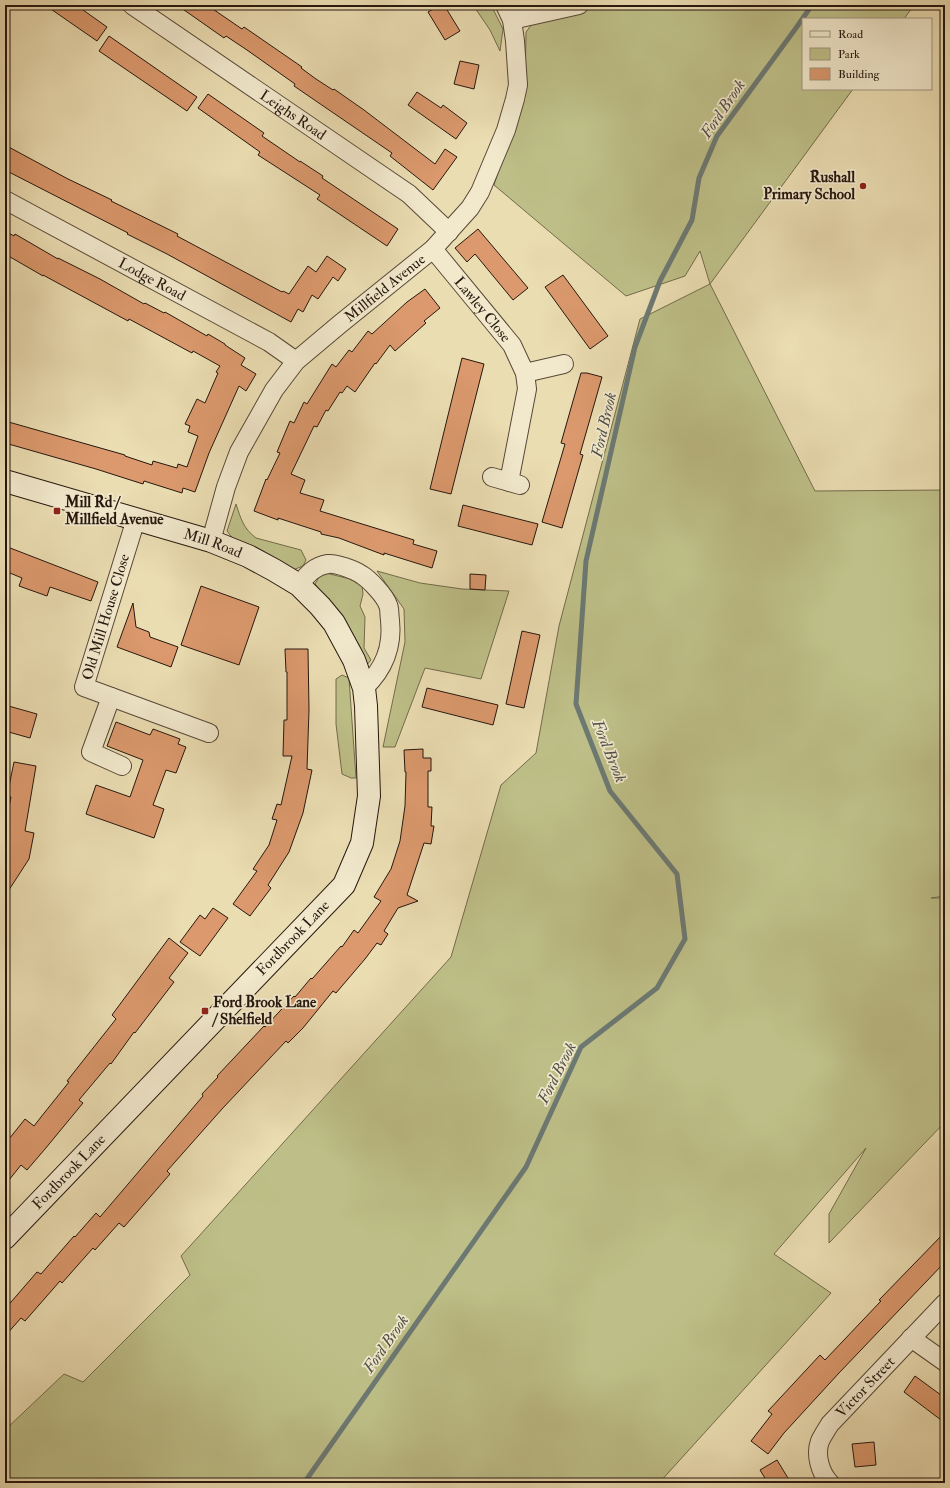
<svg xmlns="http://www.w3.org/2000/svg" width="950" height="1488" viewBox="0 0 950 1488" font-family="'IM FELL Double Pica',serif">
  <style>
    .green { fill: #bebf88; stroke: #726b4b }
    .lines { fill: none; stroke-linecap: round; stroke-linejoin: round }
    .stream { stroke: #6c7973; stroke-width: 5 }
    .building { fill: #db996d; stroke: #26170e }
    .street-casing { stroke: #574837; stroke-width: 20 }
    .secondary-casing { stroke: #26170e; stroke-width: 24 }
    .street { stroke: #f2e9cd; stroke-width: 18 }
    .secondary { stroke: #f2e9cd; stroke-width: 22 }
    .poi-dot { fill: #8f2418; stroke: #f2e9cd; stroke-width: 1.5 }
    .labels { text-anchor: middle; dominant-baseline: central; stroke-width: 3.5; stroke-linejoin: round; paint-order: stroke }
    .street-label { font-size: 15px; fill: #26170e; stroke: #f2e9cd }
    .poi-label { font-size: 15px; font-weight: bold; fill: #26170e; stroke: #f2e9cd; text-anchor: start }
    .water-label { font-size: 16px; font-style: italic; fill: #4f5049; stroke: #f2e9cd }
  </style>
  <rect width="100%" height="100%" fill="#ebddb2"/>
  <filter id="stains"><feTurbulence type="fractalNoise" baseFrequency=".005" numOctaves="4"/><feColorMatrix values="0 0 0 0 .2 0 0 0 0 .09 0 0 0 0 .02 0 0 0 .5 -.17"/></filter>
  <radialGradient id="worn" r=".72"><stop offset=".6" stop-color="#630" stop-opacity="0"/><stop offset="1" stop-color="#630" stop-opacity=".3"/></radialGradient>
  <g class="green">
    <path d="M473,5H491L503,29L500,51L490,30Z"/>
    <path d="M592,5H914L904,19H803V89H853L710,284L815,491L945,490V896L931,898H945V1122L829,1243V1214L866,1148L774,1254L831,1293L659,1483H5V1430L64,1374L83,1382L190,1275L181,1256L451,957L501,785L536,753L559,626L640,319L710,284L700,251L685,276L626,296L494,185L525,93L526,32L532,24Z"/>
    <path d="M236,504C241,519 243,528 256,538L301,550L306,560L303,566L293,570L233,539L227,531Z"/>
    <path d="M377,571L420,583L462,589L509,591L481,679L425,668L395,747H383L405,642L404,609Z"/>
    <path d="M326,573L350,579L362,586L363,594L360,606L365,617L364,648L371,660L366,666L346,625L315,584L319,577Z"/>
    <path d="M342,675L349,678L356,778H351L342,774L336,724V679Z"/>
  </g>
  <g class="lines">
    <path class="stream" d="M304,1483L526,1167L581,1047L657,988L685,939L677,874L610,791L576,704L586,561L635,347L660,281L692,220L699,178L717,136L796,28L812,5"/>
  </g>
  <g class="building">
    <path d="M45,5H76L107,27L97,41Z"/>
    <path d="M177,5H207L242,29L244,27L302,67L301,68L316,79L333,90L334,89L364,110L435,164L445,149L457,157L433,190L390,156L392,153L294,86L295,84L247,50L226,36L224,38Z"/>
    <path d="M440,5H444L460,31L445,40L428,12Z"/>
    <path d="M109,36L197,97L187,111L99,51Z"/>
    <path d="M460,61L479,65L474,89L454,84Z"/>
    <path d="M417,92L441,108L443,105L467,123L456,139L408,105Z"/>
    <path d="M208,94L264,133L262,136L300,162V161L323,176L322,178L398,229L387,246L317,199L320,195L258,155L260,152L198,108Z"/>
    <path d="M5,145L68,179L112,200L111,201L178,234L177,236L282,292L283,291L289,294L308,266L316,272L327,256L346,269L338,281L333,277L318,299L312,295L303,312L298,309L291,322L167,254L127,234L128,233L5,170Z"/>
    <path d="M478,229L528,288L513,300L475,254L467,262L455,248Z"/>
    <path d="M5,231L14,236L15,234L58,259V258L100,279L144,304L145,303L164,313L165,312L207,336L208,334L225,344V345L245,358L241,365L256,374L246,391L239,386L209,453L195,492L183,488L182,493L144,481L143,484L96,469L5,443V421L125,455V456L152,465L153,461L177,468L178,464L187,467L198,436L188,432L190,426L185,424L197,399L205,403L218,373L216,372L220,366L193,351L192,353L129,319L128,321L43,275V276L5,254Z"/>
    <path d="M563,275L608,336L590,349L545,287Z"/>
    <path d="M425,289L440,308L424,321L426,323L395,351L390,345L376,364L375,363L355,392L347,386L342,393L340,392L328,411L326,410L317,427L314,426L291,474L305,480L300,493L324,500L320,511L414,540L413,544L437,551L432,568L384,553V555L339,538L321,534V532L278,518V520L254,511L266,479L267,480L280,453L277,452L290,421L294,423L304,402L307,404L332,364L336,367L349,350L352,352L368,331L372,334L407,302Z"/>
    <path d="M462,358L484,364L451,494L430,489Z"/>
    <path d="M581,373H587L602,377L580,454L583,455L562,528L542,522L565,444L561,443Z"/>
    <path d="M463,505L538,524L532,545L458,526Z"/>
    <path d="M5,546L98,582L91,601L50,587L47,596L19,586L22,578L5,571Z"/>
    <path d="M470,574L486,575L485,590L470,589Z"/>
    <path d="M201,586L259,607L239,665L181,645Z"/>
    <path d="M133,603L136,627L149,632L150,637L178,647L171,667L117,647Z"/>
    <path d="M522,631L540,635L524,708L506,704Z"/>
    <path d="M285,649H308L309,710L307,769L312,770L303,813L289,852L268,885L271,888L250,916L233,904L257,871L253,869L269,845L277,820L272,819L277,804L281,805L292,756H283L284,720H287V672H286Z"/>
    <path d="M427,688L498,705L493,725L422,707Z"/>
    <path d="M5,705L37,714L30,738L5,731Z"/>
    <path d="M116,722L150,735L153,729L180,739L178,744L186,747L176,773L166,770L153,805L164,809L154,838L86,814L96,785L130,797L143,760L107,746Z"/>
    <path d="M423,749V758H431V771H428V807H432L431,826H434L431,844L424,843L407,895L418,901L398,908L384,931L388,934L381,945L377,943L365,959L336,993L333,991L303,1028L288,1043L286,1041L222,1109L167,1171L170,1174L124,1227L119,1223L95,1250L93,1248L62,1283L60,1281L25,1321L21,1318L5,1336V1309L37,1272L41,1274L74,1236L75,1237L96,1213L100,1217L203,1096L202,1094L218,1077L217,1076L264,1026L265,1027L294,996L295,997L311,978L312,979L341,946L342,947L354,930L358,933L381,901L374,897L391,869L400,841L405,806L406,772H405L404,750Z"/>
    <path d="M14,762L36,766L25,831L34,833L29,859L5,896V827L11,797L7,796Z"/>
    <path d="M213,908L228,918L200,956L180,942L200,915L205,919Z"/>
    <path d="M169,938L188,953L169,978L174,982L135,1033L134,1032L111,1064L110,1063L79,1100L83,1103L45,1149L27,1170L21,1165L5,1185V1144L25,1119L34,1126L41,1117L69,1082L67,1081L116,1019L112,1015Z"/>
    <path d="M945,1232V1262L839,1373L784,1433L768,1454L751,1441L772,1414L768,1411L820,1355L825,1360L881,1301L879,1300Z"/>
    <path d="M915,1376L945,1398V1423L904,1392Z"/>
    <path d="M874,1442L876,1465L855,1467L852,1444Z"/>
    <path d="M777,1460L791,1483H768L760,1470Z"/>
  </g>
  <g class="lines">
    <g class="street-casing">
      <g id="street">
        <path id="s1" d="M132,5L409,194L449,232"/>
        <path d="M512,20L579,5"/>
        <path id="s2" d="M5,200L269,342L296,361"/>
        <path id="s3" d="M433,249L512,345L525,373L527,389L509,482"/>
        <path d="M525,373L564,364"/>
        <path d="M492,477L520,485"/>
        <path d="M136,519L84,687L209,733"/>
        <path id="s4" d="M211,541L226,487L239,452L274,390L296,361L340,324L433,249L470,208L480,192L506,130L515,99L518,85L515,41L512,20L505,5"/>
        <path d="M299,585C307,575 314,566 328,564C336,563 355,570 362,575C370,580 385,596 388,605C390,609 389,615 390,620C393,648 384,669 364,688"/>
        <path d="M111,697L91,752L122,766"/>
        <path d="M911,1338L945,1362"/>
        <path id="s5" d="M830,1483C820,1473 815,1454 820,1441C823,1435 827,1429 830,1424L945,1303"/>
      </g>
    </g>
    <g class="secondary-casing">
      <g id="secondary">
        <path id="s6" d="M5,481L211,541L248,556L274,570L299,585L320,606L334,623L354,660L364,688L366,706L369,796L362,843L344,885L5,1238"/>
      </g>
    </g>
    <use href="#street" class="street"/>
    <use href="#secondary" class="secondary"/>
  </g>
  <g class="poi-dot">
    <circle cx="863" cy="186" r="4"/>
    <rect x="53" y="507" width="8" height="8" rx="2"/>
    <rect x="201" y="1007" width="8" height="8" rx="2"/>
  </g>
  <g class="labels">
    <g class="street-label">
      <text stroke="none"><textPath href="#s1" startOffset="195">Leighs Road</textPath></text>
      <text stroke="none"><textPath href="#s2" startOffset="167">Lodge Road</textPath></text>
      <text stroke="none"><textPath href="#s4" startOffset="316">Millfield Avenue</textPath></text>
      <text stroke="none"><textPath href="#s3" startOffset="78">Lawley Close</textPath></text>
      <text stroke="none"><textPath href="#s6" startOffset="217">Mill Road</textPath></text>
      <text transform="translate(106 617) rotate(-73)">Old Mill House Close</text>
      <text transform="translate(293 938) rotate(-46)">Fordbrook Lane</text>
      <text transform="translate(69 1172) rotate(-46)">Fordbrook Lane</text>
      <text stroke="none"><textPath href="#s5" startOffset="116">Victor Street</textPath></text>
    </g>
    <g class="poi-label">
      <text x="855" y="177" text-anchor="end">Rushall<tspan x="855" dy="17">Primary School</tspan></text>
      <text x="65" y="502">Mill Rd /<tspan x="65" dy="17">Millfield Avenue</tspan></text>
      <text x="213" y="1002">Ford Brook Lane<tspan x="213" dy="17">/ Shelfield</tspan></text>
    </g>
    <g class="water-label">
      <text transform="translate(723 109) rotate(-56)">Ford Brook</text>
      <text transform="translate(604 425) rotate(-77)">Ford Brook</text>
      <text transform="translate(609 751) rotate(68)">Ford Brook</text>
      <text transform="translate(557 1073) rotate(-63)">Ford Brook</text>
      <text transform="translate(386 1344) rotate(-55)">Ford Brook</text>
    </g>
  </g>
  <rect width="950" height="1488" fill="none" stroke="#ebddb2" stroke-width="20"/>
  <rect x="6" y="6" width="938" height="1476" fill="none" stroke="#26170e" stroke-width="2"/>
  <rect x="10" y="10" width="930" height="1468" fill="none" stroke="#26170e"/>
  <rect x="802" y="18" width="130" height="72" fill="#f2e9cd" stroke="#a09581"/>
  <rect x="810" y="31" width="20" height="6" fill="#f2e9cd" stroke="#a09581"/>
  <text x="838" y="38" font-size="12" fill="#26170e">Road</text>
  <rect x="810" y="48" width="20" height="12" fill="#bebf88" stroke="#a09581"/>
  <text x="838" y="58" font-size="12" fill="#26170e">Park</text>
  <rect x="810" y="68" width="20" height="12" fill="#db996d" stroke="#a09581"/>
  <text x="838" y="78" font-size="12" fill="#26170e">Building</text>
  <rect width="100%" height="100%" filter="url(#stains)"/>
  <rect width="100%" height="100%" fill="url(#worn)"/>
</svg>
